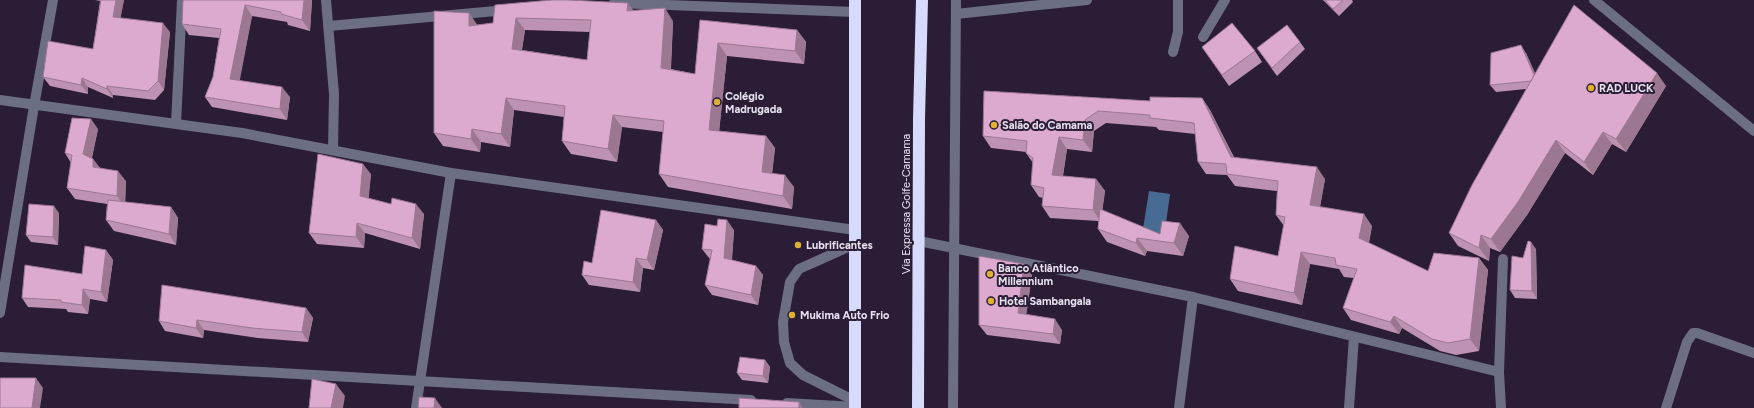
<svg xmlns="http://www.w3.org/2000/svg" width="1754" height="408" viewBox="0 0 1754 408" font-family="Figtree,sans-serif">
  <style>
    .water { fill: #486b94 }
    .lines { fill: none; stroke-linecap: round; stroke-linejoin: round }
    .minor { stroke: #6c6e84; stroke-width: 10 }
    .highway { stroke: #d6dafb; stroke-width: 12 }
    .wall { fill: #be92b2; fill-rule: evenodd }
    .shaded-wall { fill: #9b7791 }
    .building { fill: #ddaacf; stroke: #9b7791; fill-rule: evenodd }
    .poi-dot { fill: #dfb034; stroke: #2a1d35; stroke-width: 1.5 }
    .labels { text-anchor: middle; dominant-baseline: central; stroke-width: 4; stroke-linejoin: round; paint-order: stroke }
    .poi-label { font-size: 11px; font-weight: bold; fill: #e8e0f0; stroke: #2a1d35; text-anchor: start }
    .street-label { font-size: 11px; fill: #e8e0f0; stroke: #2a1d35 }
  </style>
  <rect width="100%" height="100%" fill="#2a1d35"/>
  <path class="water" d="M1149,191L1170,194L1164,238L1142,235Z"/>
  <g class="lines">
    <g class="minor">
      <path d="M326,0L334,94L333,150"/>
      <path d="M1594,0L1754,131"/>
      <path d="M614,3L855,12"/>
      <path d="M956,14L1087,0"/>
      <path d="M329,26L507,10"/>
      <path d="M1203,37L1225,0"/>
      <path d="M1173,52L1178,32V0"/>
      <path d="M0,100L242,133L451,173L855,230"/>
      <path d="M176,124L182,0"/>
      <path d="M919,241L1193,297L1499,372"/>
      <path d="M855,244L799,269L790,282L783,322L784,342L790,363L803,375L855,401"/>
      <path d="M0,313L34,106L53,0"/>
      <path d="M0,357L751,400"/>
      <path d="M787,403L855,407"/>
      <path d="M416,408L451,173"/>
      <path d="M953,408L956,0"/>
      <path d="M1179,408L1193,297"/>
      <path d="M1349,408L1354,337"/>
      <path d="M1501,408L1499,372L1503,259"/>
      <path d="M1666,408L1687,342L1693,333H1697L1754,353"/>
    </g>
    <g class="highway">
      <path d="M855,408V0"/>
      <path d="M918,408L919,119L922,0"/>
    </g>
  </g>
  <g class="wall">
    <path d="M95,0H124L120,18L170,32L164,90L155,100L113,95V98L88,87V94L50,86L43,77L93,49L100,1Z"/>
    <path d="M191,0H312L310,31L288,25L287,22L252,16L239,80L290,97L287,120L212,107L205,97L213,77L219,38L189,35L182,24Z"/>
    <path d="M1323,0H1352L1353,2L1339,16Z"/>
    <path d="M495,5L634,10L673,21L671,69L695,74L700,20L797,30L806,42L804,64L727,56L719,131L766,136L775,148L772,173L794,187L792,209L668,187L659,174L663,132L622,127L617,162L571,154L562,141L564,117L514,110L510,147L481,142L480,152L443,146L434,133L469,13L477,25L493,23ZM525,30L590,32L587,60L522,50Z"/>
    <path d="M1300,42L1305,49L1277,76L1257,48Z"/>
    <path d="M1202,47L1255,51L1262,62L1229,86Z"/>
    <path d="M1526,53L1535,74L1666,86L1626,152L1612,144L1593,175L1565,153L1527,215L1500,252L1490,248L1489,261L1458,246L1449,233L1526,89L1496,92L1490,85Z"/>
    <path d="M984,91L1150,101L1202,98L1210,110L1234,157L1325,179L1320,207L1372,226L1369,243L1428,271L1479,258L1488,270L1479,351L1456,355L1440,351L1402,328L1399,334L1351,320L1343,308L1354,278L1344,277L1339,269L1310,264L1302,305L1238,291L1230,279L1278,256L1284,226L1276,215L1277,191L1235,186L1227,175L1206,174L1198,162L1195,134L1159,130L1156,127L1106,123L1094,131L1092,152L1067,149L1063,176L1096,179L1105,191L1102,210L1160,234L1189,236L1183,256L1147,251L1145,256L1107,242L1098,229V221L1050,218L1042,206L1043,198L1039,197L1031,185L1033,163L1026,153V152L991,148L983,136Z"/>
    <path d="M98,129L92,158L93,159L100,168L126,181L125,202L171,207L178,218L176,245L114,231L106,220L107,204L75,199L67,188L71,163L65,153Z"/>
    <path d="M371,174L368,198L424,214L420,249L365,233L364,248L317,244L309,233Z"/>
    <path d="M59,213L58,245L31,242L26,235Z"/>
    <path d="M656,220L663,230L654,270L643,268L640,292L589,285L582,275L592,263Z"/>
    <path d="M734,230L732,260L756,266L763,275L758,305L712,295L705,285L711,259L709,258L702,249Z"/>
    <path d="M1536,249L1537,299L1515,298L1510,290L1523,258Z"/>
    <path d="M106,250L113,260L107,302L90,299L88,314L68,312L66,309L28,307L22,298L82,274Z"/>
    <path d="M1032,275L1026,315L1062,330L1060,344L987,335L979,325Z"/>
    <path d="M306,308L313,318L308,342L258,338L204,330L203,338L165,331L159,321Z"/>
    <path d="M765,360L770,367L768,383L742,380L737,373Z"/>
  </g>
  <g class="shaded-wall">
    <path d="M116,0H124L119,26L113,17Z"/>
    <path d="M304,0H312L310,31L302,20Z"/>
    <path d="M628,3L637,15L627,11Z"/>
    <path d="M245,5L252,16L238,90L230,79Z"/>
    <path d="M665,8L673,21L670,80L661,68Z"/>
    <path d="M469,13L478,26H469Z"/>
    <path d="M516,18L525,30L520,61L512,49Z"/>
    <path d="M163,23L170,32L164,90L158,81Z"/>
    <path d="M797,30L806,42L804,64L795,51Z"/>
    <path d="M718,43L727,56L718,143L709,130Z"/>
    <path d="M1521,45L1526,53L1542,88L1536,80Z"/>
    <path d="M1657,73L1666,86L1626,152L1616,139Z"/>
    <path d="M82,78L88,87V94L81,85Z"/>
    <path d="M107,86L113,95V98L107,89Z"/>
    <path d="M282,87L290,97L287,120L280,109Z"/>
    <path d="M506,98L514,110L510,147L501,134Z"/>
    <path d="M1202,98L1210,110L1239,169L1231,157Z"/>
    <path d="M613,115L622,127L617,162L608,149Z"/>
    <path d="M91,119L98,129L90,165L83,154Z"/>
    <path d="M1085,120L1094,131L1092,152L1083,140Z"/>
    <path d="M472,129L481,142L480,152L471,139Z"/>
    <path d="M1603,132L1612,144L1593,175L1584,162Z"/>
    <path d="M766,136L775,148L771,184L762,172Z"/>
    <path d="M1059,137L1067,149L1061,187L1052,175Z"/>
    <path d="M1556,140L1565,153L1527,215L1500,252L1491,239Z"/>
    <path d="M93,159L101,170L93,167Z"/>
    <path d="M363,164L371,174L368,207L360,196Z"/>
    <path d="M1317,167L1325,179L1318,217L1310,205Z"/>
    <path d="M118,171L126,181L125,207L117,196Z"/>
    <path d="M785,175L794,187L792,209L783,196Z"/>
    <path d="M1096,179L1105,191L1101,222L1093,210Z"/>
    <path d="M416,204L424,214L420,249L412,238Z"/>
    <path d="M54,206L59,213L58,245L53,237Z"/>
    <path d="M171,207L178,218L176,245L169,234Z"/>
    <path d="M1364,214L1372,226L1367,250L1359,238Z"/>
    <path d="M656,220L663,230L654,270L647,260Z"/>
    <path d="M727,220L734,230L731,268L724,258Z"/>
    <path d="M357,223L365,233L364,248L356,237Z"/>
    <path d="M1180,223L1189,236L1183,256L1174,243Z"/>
    <path d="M1481,235L1490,248L1489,261L1479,248Z"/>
    <path d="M1137,238L1147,251L1145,256L1136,243Z"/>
    <path d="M1531,242L1536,249L1537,299L1532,291Z"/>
    <path d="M106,250L113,260L107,302L101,292Z"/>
    <path d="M1301,252L1310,264L1302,305L1294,293Z"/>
    <path d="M636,258L643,268L640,292L633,282Z"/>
    <path d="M1479,258L1488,270L1479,351L1470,339Z"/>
    <path d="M1024,264L1032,275L1025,324L1018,313Z"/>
    <path d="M756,266L763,275L758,305L751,295Z"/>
    <path d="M83,289L90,299L88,314L82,305Z"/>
    <path d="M306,308L313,318L308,342L302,332Z"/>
    <path d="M1394,316L1402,328L1399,334L1390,322Z"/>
    <path d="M1055,319L1062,330L1060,344L1053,334Z"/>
    <path d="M197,320L204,330L203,338L196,328Z"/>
    <path d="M765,360L770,367L768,383L763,376Z"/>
    <path d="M36,378L43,388L40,408H32Z"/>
    <path d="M336,384L345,396L343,408H331Z"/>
    <path d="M435,398L442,408H434Z"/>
    <path d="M799,402L803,408H799Z"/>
  </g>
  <g class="building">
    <path d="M101,0H116L113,17L163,23L158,81L148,91L107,86V89L82,78L81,85L43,77L48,41L93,49Z"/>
    <path d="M183,0H304L302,20L281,14V12L245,5L230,79L282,87L280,109L205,97L213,77L221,29L182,24Z"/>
    <path d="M552,0H569L628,3L627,11L665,8L661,68L695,74L700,20L797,30L795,51L718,43L709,130L766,136L762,172L785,175L783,196L659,174L664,121L613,115L608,149L562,141L565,106L506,98L501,134L472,129L471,139L434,133V11L469,13V26L493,23L495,5ZM516,18L591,20L587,60L512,49Z"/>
    <path d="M1325,0H1343L1333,9Z"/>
    <path d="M1574,5L1657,73L1616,139L1603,132L1584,162L1556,140L1518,202L1491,239L1481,235L1479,248L1449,233L1472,185Z"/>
    <path d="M1232,23L1255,51L1222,75L1202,47Z"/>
    <path d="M1287,25L1300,42L1272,68L1257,48Z"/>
    <path d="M1521,45L1534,75L1531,81L1490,85L1491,53Z"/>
    <path d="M984,91L1150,101V97L1202,98L1231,157L1317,167L1310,205L1364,214L1359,238L1428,271L1434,253L1479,258L1470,339L1448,343L1432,339L1394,316L1390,322L1343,308L1357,269L1336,265L1335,258L1301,252L1294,293L1230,279L1235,246L1278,256L1285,217L1276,215L1278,181L1227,174L1226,164L1198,162L1194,123L1150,118V115L1098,111L1085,120L1083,140L1059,137L1052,175L1096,179L1093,210L1042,206L1044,188L1031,185L1033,158L1026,153L1027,141L983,136Z"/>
    <path d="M72,118L91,119L83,154L93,159V167L118,171L117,196L67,188L72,155L65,153Z"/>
    <path d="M318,154L363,164L360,196L391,204L392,198L416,204L412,238L357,223L356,237L309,233Z"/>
    <path d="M108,200L171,207L169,234L106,220Z"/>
    <path d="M29,204L54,206L53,237L26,235Z"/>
    <path d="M1100,209L1160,234L1162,221L1180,223L1174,243L1137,238L1136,243L1098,229Z"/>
    <path d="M601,210L656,220L647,260L636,258L633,282L582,275L584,261L592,263Z"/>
    <path d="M718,219L727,220L724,258L756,266L751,295L705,285L712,250L702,249L705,224L717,226Z"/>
    <path d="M1528,241L1531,242L1532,291L1510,290L1512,256L1523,258Z"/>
    <path d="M85,246L106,250L101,292L83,289L82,305L61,302V300L22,298L25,265L82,274Z"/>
    <path d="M979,256L1024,264L1018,313L1055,319L1053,334L979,325Z"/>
    <path d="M162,285L306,308L302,332L252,328L197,320L196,328L159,321Z"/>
    <path d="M740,357L765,360L763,376L737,373Z"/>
    <path d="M0,378H36L32,408H0Z"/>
    <path d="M312,379L336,384L331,408H309Z"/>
    <path d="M419,397L435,398L434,408H418Z"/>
    <path d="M739,398L799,402V408H739Z"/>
  </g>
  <g class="poi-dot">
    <circle cx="1591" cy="88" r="4"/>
    <circle cx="717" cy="102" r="4"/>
    <circle cx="994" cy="125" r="4"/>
    <circle cx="798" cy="245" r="4"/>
    <circle cx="990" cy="274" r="4"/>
    <circle cx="991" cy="301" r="4"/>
    <circle cx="792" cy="315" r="4"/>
  </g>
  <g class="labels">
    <g class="poi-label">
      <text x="1599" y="88">RAD LUCK</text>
      <text x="725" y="96">Colégio<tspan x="725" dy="13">Madrugada</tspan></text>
      <text x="1002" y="125">Salão do Camama</text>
      <text x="806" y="245">Lubrificantes</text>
      <text x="998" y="268">Banco Atlântico<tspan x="998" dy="13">Millennium</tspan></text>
      <text x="999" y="301">Hotel Sambangala</text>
      <text x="800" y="315">Mukima Auto Frio</text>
    </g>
    <g class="street-label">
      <text transform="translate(906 204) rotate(-90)">Via Expressa Golfe-Camama</text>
    </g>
  </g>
</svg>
